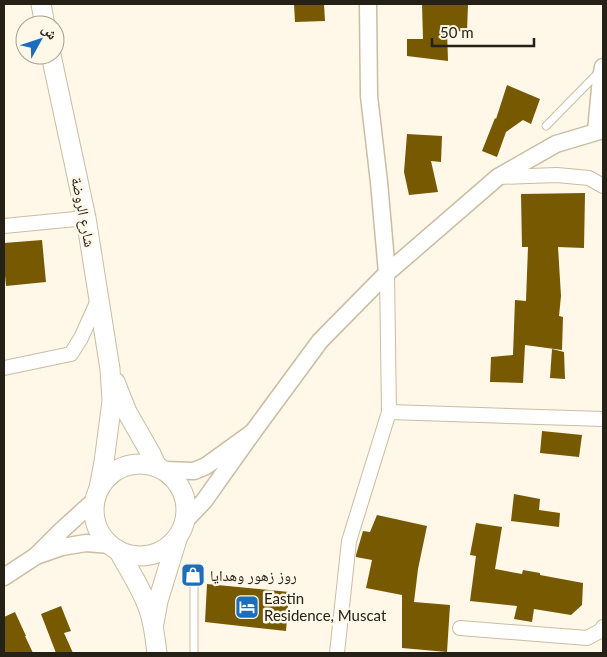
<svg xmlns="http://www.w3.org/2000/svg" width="607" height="657" viewBox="0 0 607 657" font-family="Lato,'Noto Naskh Arabic',sans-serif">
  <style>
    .building { fill: #765901 }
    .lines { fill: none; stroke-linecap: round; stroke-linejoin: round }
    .service-casing { stroke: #c9bda3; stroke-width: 9 }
    .minor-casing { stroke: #c9bda3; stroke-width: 16 }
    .tertiary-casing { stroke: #c9bda3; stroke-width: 19 }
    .secondary-casing { stroke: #c9bda3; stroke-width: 21 }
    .service { stroke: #fff; stroke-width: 7 }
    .minor { stroke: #fff; stroke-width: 14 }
    .tertiary { stroke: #fff; stroke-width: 16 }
    .secondary { stroke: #fff; stroke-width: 19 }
    .labels { text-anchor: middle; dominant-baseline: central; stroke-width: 5; stroke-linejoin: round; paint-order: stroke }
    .street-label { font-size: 15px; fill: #252116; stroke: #fff7e7 }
    .poi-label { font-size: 15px; fill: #252116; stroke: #fff7e7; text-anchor: start }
  </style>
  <rect width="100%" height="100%" fill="#fff7e7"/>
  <g class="building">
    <path d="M294,4H324L325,21L295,22Z"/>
    <path d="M422,4H468L467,32L447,30L448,61L407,56V39H423Z"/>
    <path d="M507,85L540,99L531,124L523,120L506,132L497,157L482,151L495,118L496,119Z"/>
    <path d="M407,134L442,136L441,162L431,161L438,192L409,195L404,172Z"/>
    <path d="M585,193L584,248L558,247L561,296L559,316L563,317L562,350L525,345L523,383L490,382L491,357L513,355L515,300L526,301L528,247H522L521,194Z"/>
    <path d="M42,240L46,282L6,286L4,264V243Z"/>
    <path d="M552,349L564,352L565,379L550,378Z"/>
    <path d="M542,431L582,435L579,457L540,453Z"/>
    <path d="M514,494L540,499L539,510L560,513L559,527L511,521Z"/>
    <path d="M377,515L427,526L418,569L414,602L450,605L447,652L402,648V595L366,588L372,560L356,557V555L363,531L370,532Z"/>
    <path d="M476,523L502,527L495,569L522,574L523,570L540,573V575L583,583L582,605L571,615L534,609L532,622L514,619L517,606L470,601L476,556L470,555Z"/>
    <path d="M207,584L289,592L286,631L205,622Z"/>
    <path d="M61,606L71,631L64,633L73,653H56L41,614Z"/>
    <path d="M15,612L26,636H25L33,653H4V617Z"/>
  </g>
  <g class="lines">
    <g class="service-casing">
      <g id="service">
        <path d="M546,126L600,71"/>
        <path d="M194,575V653"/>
      </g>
    </g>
    <g class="minor-casing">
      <g id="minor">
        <path d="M498,177L557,175L589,178L603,186"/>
        <path d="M4,226L86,218"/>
        <path d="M4,368L71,354L81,338L99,298"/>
        <path d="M389,412L603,419"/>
        <path d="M460,628L587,638L602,630L603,627"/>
        <path d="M337,653L349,541L389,412L387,273"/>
      </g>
    </g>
    <g class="tertiary-casing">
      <g id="tertiary">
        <path d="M368,4L369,96L379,182L387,273"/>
        <path d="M596,131L601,78L603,67"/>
        <path d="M253,432L320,341L387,273L498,177L556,144L603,130"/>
        <path d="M163,470L194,471L206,466L253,432L204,501L184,522"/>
        <path d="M95,500L62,530L36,556L62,547L86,543L110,545"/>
        <path d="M4,577L36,556"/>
      </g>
    </g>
    <g class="secondary-casing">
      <g id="secondary">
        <path d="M41,4L45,25"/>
        <path d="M51,55L86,218L110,369L112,401L104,462L99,488"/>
        <path d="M115,382L127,412L151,454L157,467"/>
        <circle cx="140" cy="510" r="46"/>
        <path d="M118,550C129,570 142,589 149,610C154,624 155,639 157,653"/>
        <path d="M154,623L158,601L178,536"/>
      </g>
    </g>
    <use href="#service" class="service"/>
    <use href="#minor" class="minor"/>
    <use href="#tertiary" class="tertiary"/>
    <use href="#secondary" class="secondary"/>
  </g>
  <defs>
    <g id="shop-square" transform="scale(1.25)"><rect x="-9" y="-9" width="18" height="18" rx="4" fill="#1c6ebd" stroke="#fff7e7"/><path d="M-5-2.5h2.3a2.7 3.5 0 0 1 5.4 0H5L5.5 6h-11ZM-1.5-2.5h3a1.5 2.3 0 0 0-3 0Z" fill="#fff"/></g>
    <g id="hotel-square" transform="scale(1.25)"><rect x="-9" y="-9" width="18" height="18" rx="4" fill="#1c6ebd" stroke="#fff7e7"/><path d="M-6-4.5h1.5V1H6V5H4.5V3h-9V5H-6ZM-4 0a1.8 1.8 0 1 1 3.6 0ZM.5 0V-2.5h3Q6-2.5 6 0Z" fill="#fff"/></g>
  </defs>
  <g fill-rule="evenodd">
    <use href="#shop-square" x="193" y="575"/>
    <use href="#hotel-square" x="247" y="607"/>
  </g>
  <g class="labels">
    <g class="street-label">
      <text transform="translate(84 212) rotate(79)">شارع الروضة</text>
    </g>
    <g class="poi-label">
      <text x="210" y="575">روز زهور وهدايا</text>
      <text x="264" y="598">Eastin<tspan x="264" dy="17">Residence, Muscat</tspan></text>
    </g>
  </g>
  <rect width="607" height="657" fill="none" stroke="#252116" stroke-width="10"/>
  <g transform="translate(40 40) rotate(50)"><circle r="24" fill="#fff7e7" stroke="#a8a193"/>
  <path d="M0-4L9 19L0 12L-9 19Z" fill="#1c6ebd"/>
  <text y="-8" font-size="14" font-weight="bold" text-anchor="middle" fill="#252116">ش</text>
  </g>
  <path d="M432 38v8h102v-8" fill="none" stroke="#252116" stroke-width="2.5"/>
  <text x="440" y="38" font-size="15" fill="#252116" stroke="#fff7e7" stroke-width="4" paint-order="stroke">50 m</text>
</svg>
